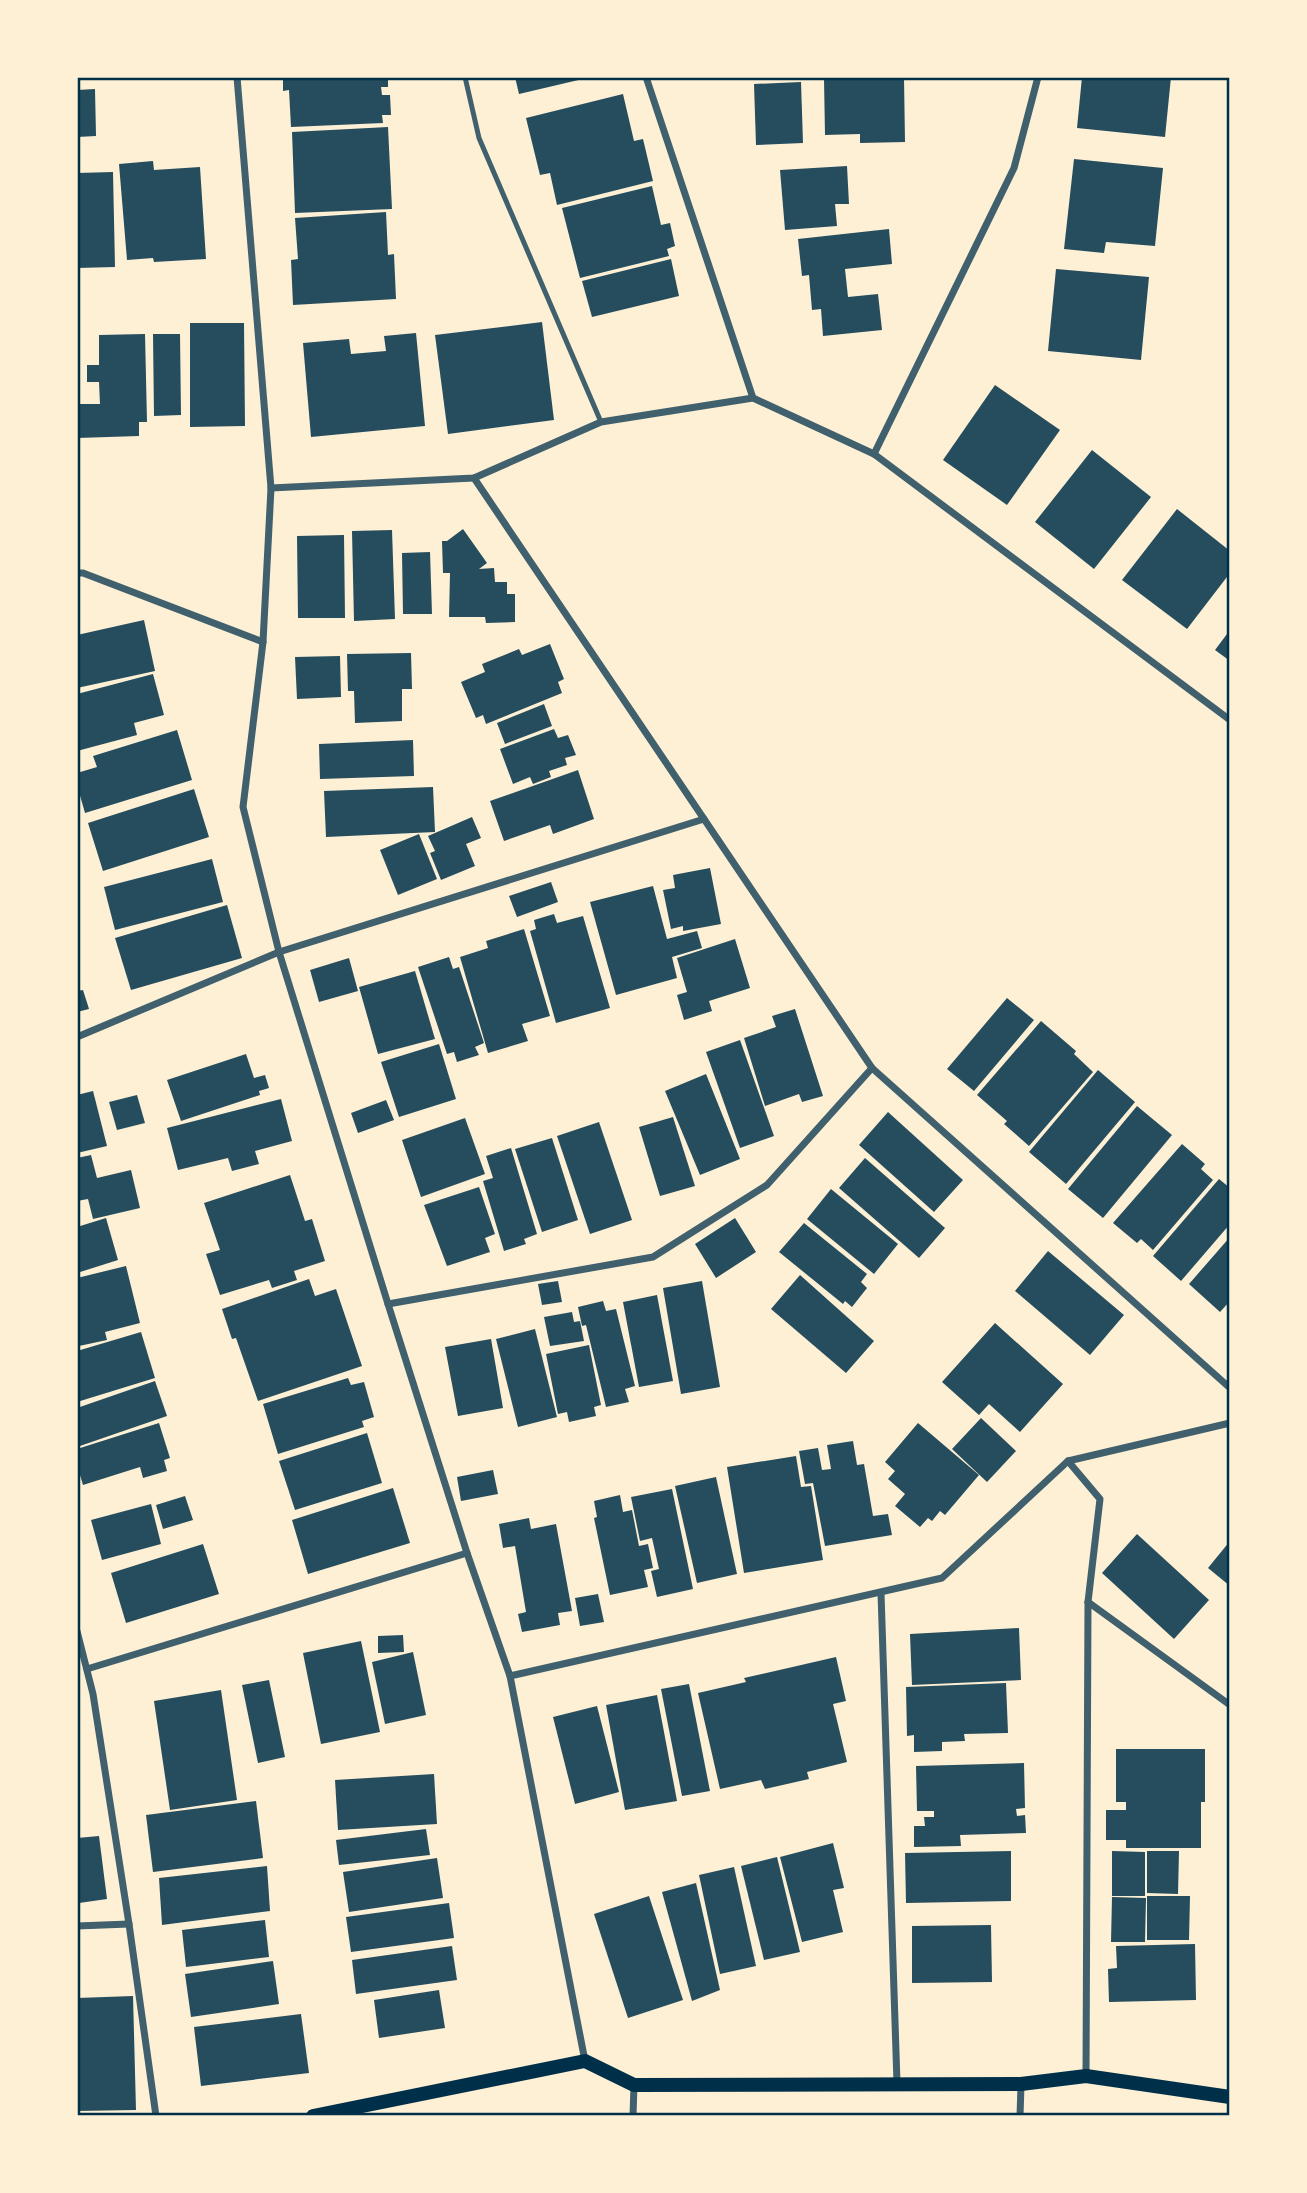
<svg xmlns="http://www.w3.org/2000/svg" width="1307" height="2193" viewBox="0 0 1307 2193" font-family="'Alegreya Sans',sans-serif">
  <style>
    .building { fill: #264d5e }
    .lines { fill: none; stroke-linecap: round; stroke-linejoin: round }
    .service { stroke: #3f606c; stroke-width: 5 }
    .minor { stroke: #3f606c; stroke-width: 7 }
    .secondary { stroke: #003049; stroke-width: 14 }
    .neatline { fill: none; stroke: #003049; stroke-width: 2.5 }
  </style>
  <rect width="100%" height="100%" fill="#fdf0d5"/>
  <g class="building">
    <path d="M283,77H388V87H381L382,95H390L391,115H382L383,123L291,127L289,90L283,91Z"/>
    <path d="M515,77H587V78L519,94Z"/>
    <path d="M1082,77H1171L1165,137L1077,128Z"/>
    <path d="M904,78L905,142L860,143V134L825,135L824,79Z"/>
    <path d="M801,82L803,143L756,145L754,84Z"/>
    <path d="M95,89L96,136L77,137V90Z"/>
    <path d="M623,94L634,141L643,139L653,181L557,205L550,173L540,175L526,118Z"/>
    <path d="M388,127L392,209L295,213L292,132Z"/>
    <path d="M1074,159L1163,168L1155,246L1106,242L1104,253L1064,249Z"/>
    <path d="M153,161L154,170L200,167L206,259L154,262L153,258L127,260L119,164Z"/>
    <path d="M847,166L849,204H835L837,226L785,230L780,170Z"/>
    <path d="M113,172L115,267L77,268V173Z"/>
    <path d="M652,186L661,225L670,223L675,246L667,249L669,256L580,278L562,208Z"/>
    <path d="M386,212L388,255L394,254L396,299L293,305L291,260L298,259L295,218Z"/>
    <path d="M889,229L892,264L845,269L848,297L878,294L882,330L823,336L821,309L812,310L809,275L802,276L798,239Z"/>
    <path d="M671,259L679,296L592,317L582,281Z"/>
    <path d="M1056,269L1149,277L1141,360L1048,351Z"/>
    <path d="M542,322L554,420L448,434L435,335Z"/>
    <path d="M190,323H244L245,426L190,427Z"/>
    <path d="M416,333L425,426L311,437L303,343L349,339L351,354L386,351L384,336Z"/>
    <path d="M145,334L147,422H139V436L77,438V404H100L99,382H87V365H99V335Z"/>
    <path d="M153,334H180L181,415L154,416Z"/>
    <path d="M995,385L1060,430L1007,505L943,460Z"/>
    <path d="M1092,450L1151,497L1094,569L1035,522Z"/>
    <path d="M1177,509L1230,551V573L1187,629L1122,580Z"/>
    <path d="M463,529L487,563L479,569L494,568L495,582H507V594H515V622L486,623L485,617H449L450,573H443L442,541H447Z"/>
    <path d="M392,530L395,619L354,621L352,531Z"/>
    <path d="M344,535L345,618H298L297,536Z"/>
    <path d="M430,552L432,614H403L402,553Z"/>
    <path d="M144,620L155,671L77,688V635Z"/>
    <path d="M1230,630V661L1215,650Z"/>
    <path d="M550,644L564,679L558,682L562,693L486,724L483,715L476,718L461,682L485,672L482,664L519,649L522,655Z"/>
    <path d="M411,653L412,689H402V721L355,723L354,691H348L347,654Z"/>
    <path d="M340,656L341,697L297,699L295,657Z"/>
    <path d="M153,674L164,715L134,723L137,735L77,751V694Z"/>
    <path d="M544,704L552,726L505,744L497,723Z"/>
    <path d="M554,729L558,738L568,735L576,755L565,758L567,765L549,771L551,777L533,784L530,777L513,784L500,749Z"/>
    <path d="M177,730L192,780L85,813L77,785V773L97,767L93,756Z"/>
    <path d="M413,740L414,776L320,779L319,744Z"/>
    <path d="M578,770L594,819L553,834L550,825L504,841L490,801Z"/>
    <path d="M433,787L435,832L326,837L324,791Z"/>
    <path d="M194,789L209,837L103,871L88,823Z"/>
    <path d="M472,817L481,838L466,844L475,866L441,880L430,853L435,851L428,836Z"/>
    <path d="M419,834L437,879L398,895L380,850Z"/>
    <path d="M212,859L223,902L115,930L104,887Z"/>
    <path d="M710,868L721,924L683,931V926L671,929L663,890L675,888L673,875Z"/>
    <path d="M551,882L558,902L517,917L509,896Z"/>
    <path d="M653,886L667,939L697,931L702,948L672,957L677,978L616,995L590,902Z"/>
    <path d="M227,905L242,958L131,990L115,938Z"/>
    <path d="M554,914L557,923L583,916L610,1008L556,1023L530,931L536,929L534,920Z"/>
    <path d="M524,929L550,1016L522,1024L528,1041L488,1053L460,957L488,948L486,941Z"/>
    <path d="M735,939L750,988L709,1001L712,1011L684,1020L677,995L687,992L677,958Z"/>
    <path d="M449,957L453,969L459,967L484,1043L475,1047L479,1055L457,1062L454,1052L447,1054L418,967Z"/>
    <path d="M349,958L358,991L319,1002L310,970Z"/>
    <path d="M415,971L435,1039L378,1054L359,987Z"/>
    <path d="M83,990L89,1009L77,1012V991Z"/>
    <path d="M1007,998L1034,1020L974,1091L947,1069Z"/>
    <path d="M795,1009L823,1096L802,1102L799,1094L765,1106L744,1038L776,1027L772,1016Z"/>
    <path d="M1041,1021L1076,1051L1074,1054L1093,1072L1029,1146L1004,1124L1007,1121L977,1095Z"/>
    <path d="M740,1040L774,1136L740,1148L706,1052Z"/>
    <path d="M439,1044L456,1099L399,1117L381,1062Z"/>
    <path d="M246,1054L254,1078L265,1075L269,1088L259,1091L260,1095L181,1121L167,1080Z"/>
    <path d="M1098,1070L1135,1102L1066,1184L1029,1152Z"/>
    <path d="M706,1074L740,1159L700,1175L665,1091Z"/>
    <path d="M93,1091L107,1146L77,1153V1095Z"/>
    <path d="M137,1095L145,1123L117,1130L109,1102Z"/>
    <path d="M281,1099L292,1141L255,1151L259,1164L232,1171L228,1158L178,1170L167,1128Z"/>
    <path d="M386,1100L394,1120L358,1133L351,1113Z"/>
    <path d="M1137,1106L1172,1135L1103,1218L1068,1189Z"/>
    <path d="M888,1112L963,1180L934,1212L859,1145Z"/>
    <path d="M673,1117L695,1186L660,1196L639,1127Z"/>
    <path d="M465,1118L485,1174L421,1197L402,1140Z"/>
    <path d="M599,1122L632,1220L590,1234L557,1136Z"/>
    <path d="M552,1138L578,1220L542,1232L515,1149Z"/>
    <path d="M1182,1144L1205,1164L1201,1169L1213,1180L1153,1250L1141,1239L1137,1243L1113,1223Z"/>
    <path d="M511,1148L537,1234L524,1239L526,1244L504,1251L483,1181L493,1178L486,1156Z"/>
    <path d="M91,1155L97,1178L131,1170L140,1208L93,1219L88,1199L77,1201V1158Z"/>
    <path d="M865,1158L945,1228L919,1258L839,1188Z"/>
    <path d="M290,1175L305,1221L312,1219L325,1261L294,1271L297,1280L272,1288L269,1280L220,1295L206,1254L220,1250L204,1203Z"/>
    <path d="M1219,1179L1230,1188V1224L1181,1281L1153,1256Z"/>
    <path d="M479,1187L495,1234L485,1238L490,1252L447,1266L424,1205Z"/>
    <path d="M831,1189L898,1244L874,1274L807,1219Z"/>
    <path d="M106,1218L118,1260L77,1273V1227Z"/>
    <path d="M735,1218L756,1252L716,1278L695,1244Z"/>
    <path d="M804,1223L867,1274L861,1282L867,1288L852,1307L845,1301L843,1304L779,1252Z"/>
    <path d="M1230,1237V1301L1220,1312L1189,1284Z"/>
    <path d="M1048,1251L1124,1315L1090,1355L1015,1291Z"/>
    <path d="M126,1266L140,1323L105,1332L107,1340L79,1346L77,1338V1278Z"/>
    <path d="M800,1275L874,1341L846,1373L771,1309Z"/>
    <path d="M309,1279L315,1296L336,1289L362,1366L258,1401L236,1338L232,1339L222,1309Z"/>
    <path d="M558,1281L562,1302L542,1305L538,1284Z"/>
    <path d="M702,1281L720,1387L681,1394L663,1288Z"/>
    <path d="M657,1295L673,1381L639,1387L623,1302Z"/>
    <path d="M603,1301L606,1311L616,1309L635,1386L625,1389L629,1402L606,1407L586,1325L582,1326L578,1307Z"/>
    <path d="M572,1312L574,1322L580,1321L584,1341L550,1346L544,1317Z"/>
    <path d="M995,1323L1063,1384L1020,1432L989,1404L979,1415L942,1382Z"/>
    <path d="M535,1329L557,1417L518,1427L496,1339Z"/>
    <path d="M141,1332L155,1378L77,1402V1351Z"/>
    <path d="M491,1339L503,1408L458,1416L445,1347Z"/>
    <path d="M589,1345L601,1405L594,1407L596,1416L569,1422L567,1412L558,1414L546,1354Z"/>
    <path d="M348,1378L351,1385L364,1382L374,1417L362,1421L364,1427L278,1454L263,1404Z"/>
    <path d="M155,1381L167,1416L77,1447V1408Z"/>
    <path d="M981,1418L1016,1451L987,1482L952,1449Z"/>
    <path d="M159,1423L170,1458L164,1460L167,1471L143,1478L140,1467L83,1485L77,1465V1449Z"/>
    <path d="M918,1423L979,1475L945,1515L940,1511L932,1521L928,1518L920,1527L895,1506L905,1494L888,1479L895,1471L885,1462Z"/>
    <path d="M367,1433L382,1483L295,1510L279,1461Z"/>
    <path d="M853,1441L857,1465L864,1464L873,1516L888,1514L892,1535L825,1546L813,1483L805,1484L799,1451L818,1448L822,1470L831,1469L827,1445Z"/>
    <path d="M796,1456L801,1487L811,1486L823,1560L744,1573L727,1467Z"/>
    <path d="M493,1470L498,1494L461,1501L457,1477Z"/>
    <path d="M716,1477L737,1574L697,1583L675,1486Z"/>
    <path d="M393,1488L410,1543L308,1574L292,1520Z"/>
    <path d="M672,1489L693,1589L657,1597L651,1571L659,1569L652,1538L640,1541L631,1497Z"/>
    <path d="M620,1495L623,1512L632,1510L639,1546L648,1544L653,1568L644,1570L648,1587L610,1595L594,1518L597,1517L594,1501Z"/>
    <path d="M185,1496L193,1520L163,1529L156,1505Z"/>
    <path d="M151,1504L161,1544L102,1560L91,1520Z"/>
    <path d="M529,1518L531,1529L556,1524L572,1611L558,1613L560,1625L522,1632L518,1614L526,1612L515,1546L503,1548L499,1524Z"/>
    <path d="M1137,1534L1209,1600L1174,1639L1102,1573Z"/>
    <path d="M1230,1541V1586L1208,1568Z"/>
    <path d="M203,1544L219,1594L126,1623L111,1573Z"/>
    <path d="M598,1594L604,1622L580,1626L575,1598Z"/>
    <path d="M1019,1628L1021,1680L912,1685L910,1634Z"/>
    <path d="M403,1635L404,1652L378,1653V1636Z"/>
    <path d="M361,1641L380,1732L321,1744L303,1653Z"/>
    <path d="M413,1652L426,1715L385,1724L372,1662Z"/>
    <path d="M836,1657L846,1701L833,1704L847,1762L807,1772L809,1779L765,1789L761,1780L720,1789L698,1693L746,1682L744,1678Z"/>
    <path d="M269,1680L285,1757L258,1763L242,1685Z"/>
    <path d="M1006,1683L1008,1733L964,1734L965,1741L942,1742V1751L914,1752V1735L907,1736L906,1687Z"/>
    <path d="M689,1684L710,1791L682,1796L661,1689Z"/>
    <path d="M221,1690L237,1800L170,1810L154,1701Z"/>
    <path d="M657,1695L677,1801L625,1810L606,1705Z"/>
    <path d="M597,1706L619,1792L575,1804L553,1717Z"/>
    <path d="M1116,1749H1205V1802H1201V1848H1126V1840H1106V1810H1126V1802H1116Z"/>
    <path d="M1024,1763L1025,1808L1016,1809L1017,1816L1025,1815L1026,1833L960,1835L961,1846L914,1847V1826H925L924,1817H934V1811H917L916,1766Z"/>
    <path d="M434,1774L437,1824L338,1830L335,1780Z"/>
    <path d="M256,1801L263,1858L153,1872L146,1815Z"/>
    <path d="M426,1829L430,1855L339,1865L336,1840Z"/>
    <path d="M99,1836L107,1899L79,1903L77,1838Z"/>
    <path d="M833,1843L844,1888L833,1890L843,1932L802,1942L780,1857Z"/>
    <path d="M1011,1851V1901L906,1903L905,1853Z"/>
    <path d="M1112,1851L1145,1852V1896H1112Z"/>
    <path d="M1147,1851H1179L1178,1894L1147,1893Z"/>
    <path d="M777,1857L800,1952L764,1960L741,1866Z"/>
    <path d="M437,1858L443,1898L349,1912L343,1872Z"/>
    <path d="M267,1866L270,1911L162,1925L159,1878Z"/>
    <path d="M734,1867L756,1966L720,1974L699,1875Z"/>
    <path d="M696,1883L720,1990L692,2001L662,1892Z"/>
    <path d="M649,1896L683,2000L628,2018L594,1914Z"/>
    <path d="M1147,1896H1190L1189,1940H1147Z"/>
    <path d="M1112,1897L1146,1898L1145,1942H1111Z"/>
    <path d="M449,1903L454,1938L351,1952L346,1917Z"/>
    <path d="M265,1920L269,1957L186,1967L182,1930Z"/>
    <path d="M991,1925L992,1982L912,1983V1926Z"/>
    <path d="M1195,1944L1196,2000L1109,2002L1108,1969L1117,1968L1116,1946Z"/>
    <path d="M452,1946L457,1980L356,1994L352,1960Z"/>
    <path d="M273,1961L279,2004L191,2017L185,1974Z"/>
    <path d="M439,1990L445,2028L379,2038L374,2000Z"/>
    <path d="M133,1996L136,2110L77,2111V1998Z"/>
    <path d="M301,2014L309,2073L201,2086L194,2027Z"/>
  </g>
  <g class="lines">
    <path class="service" d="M465,77L479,138L601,422"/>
    <g class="minor">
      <path d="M237,77L271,488L263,642L243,807L279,952L388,1304L467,1553L510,1676L585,2061"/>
      <path d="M646,77L753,398L874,454L1230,720"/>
      <path d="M874,454L1014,168L1038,77"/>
      <path d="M474,478L872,1068L1230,1388"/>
      <path d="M271,488L474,478L601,422L753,398"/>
      <path d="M77,573H83L263,642"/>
      <path d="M77,1037L279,952L704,819"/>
      <path d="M388,1304L653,1257L767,1185L872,1068"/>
      <path d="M1068,1461L1100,1499L1088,1602L1086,2076"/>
      <path d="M881,1593L897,2083"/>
      <path d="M1088,1602L1230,1705"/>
      <path d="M77,1631L93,1694L129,1924L156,2116"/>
      <path d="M87,1669L467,1553"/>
      <path d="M510,1676L942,1578L1068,1461L1230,1423"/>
      <path d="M77,1926L129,1924"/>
      <path d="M633,2116L634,2085"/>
      <path d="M1020,2116L1021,2085"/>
    </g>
    <path class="secondary" d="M313,2116L585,2061L634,2085L1021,2084L1086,2076L1230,2097"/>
  </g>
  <rect width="1307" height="2193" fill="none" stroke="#fdf0d5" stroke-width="158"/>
  <rect x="79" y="79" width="1149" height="2035" class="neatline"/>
</svg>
